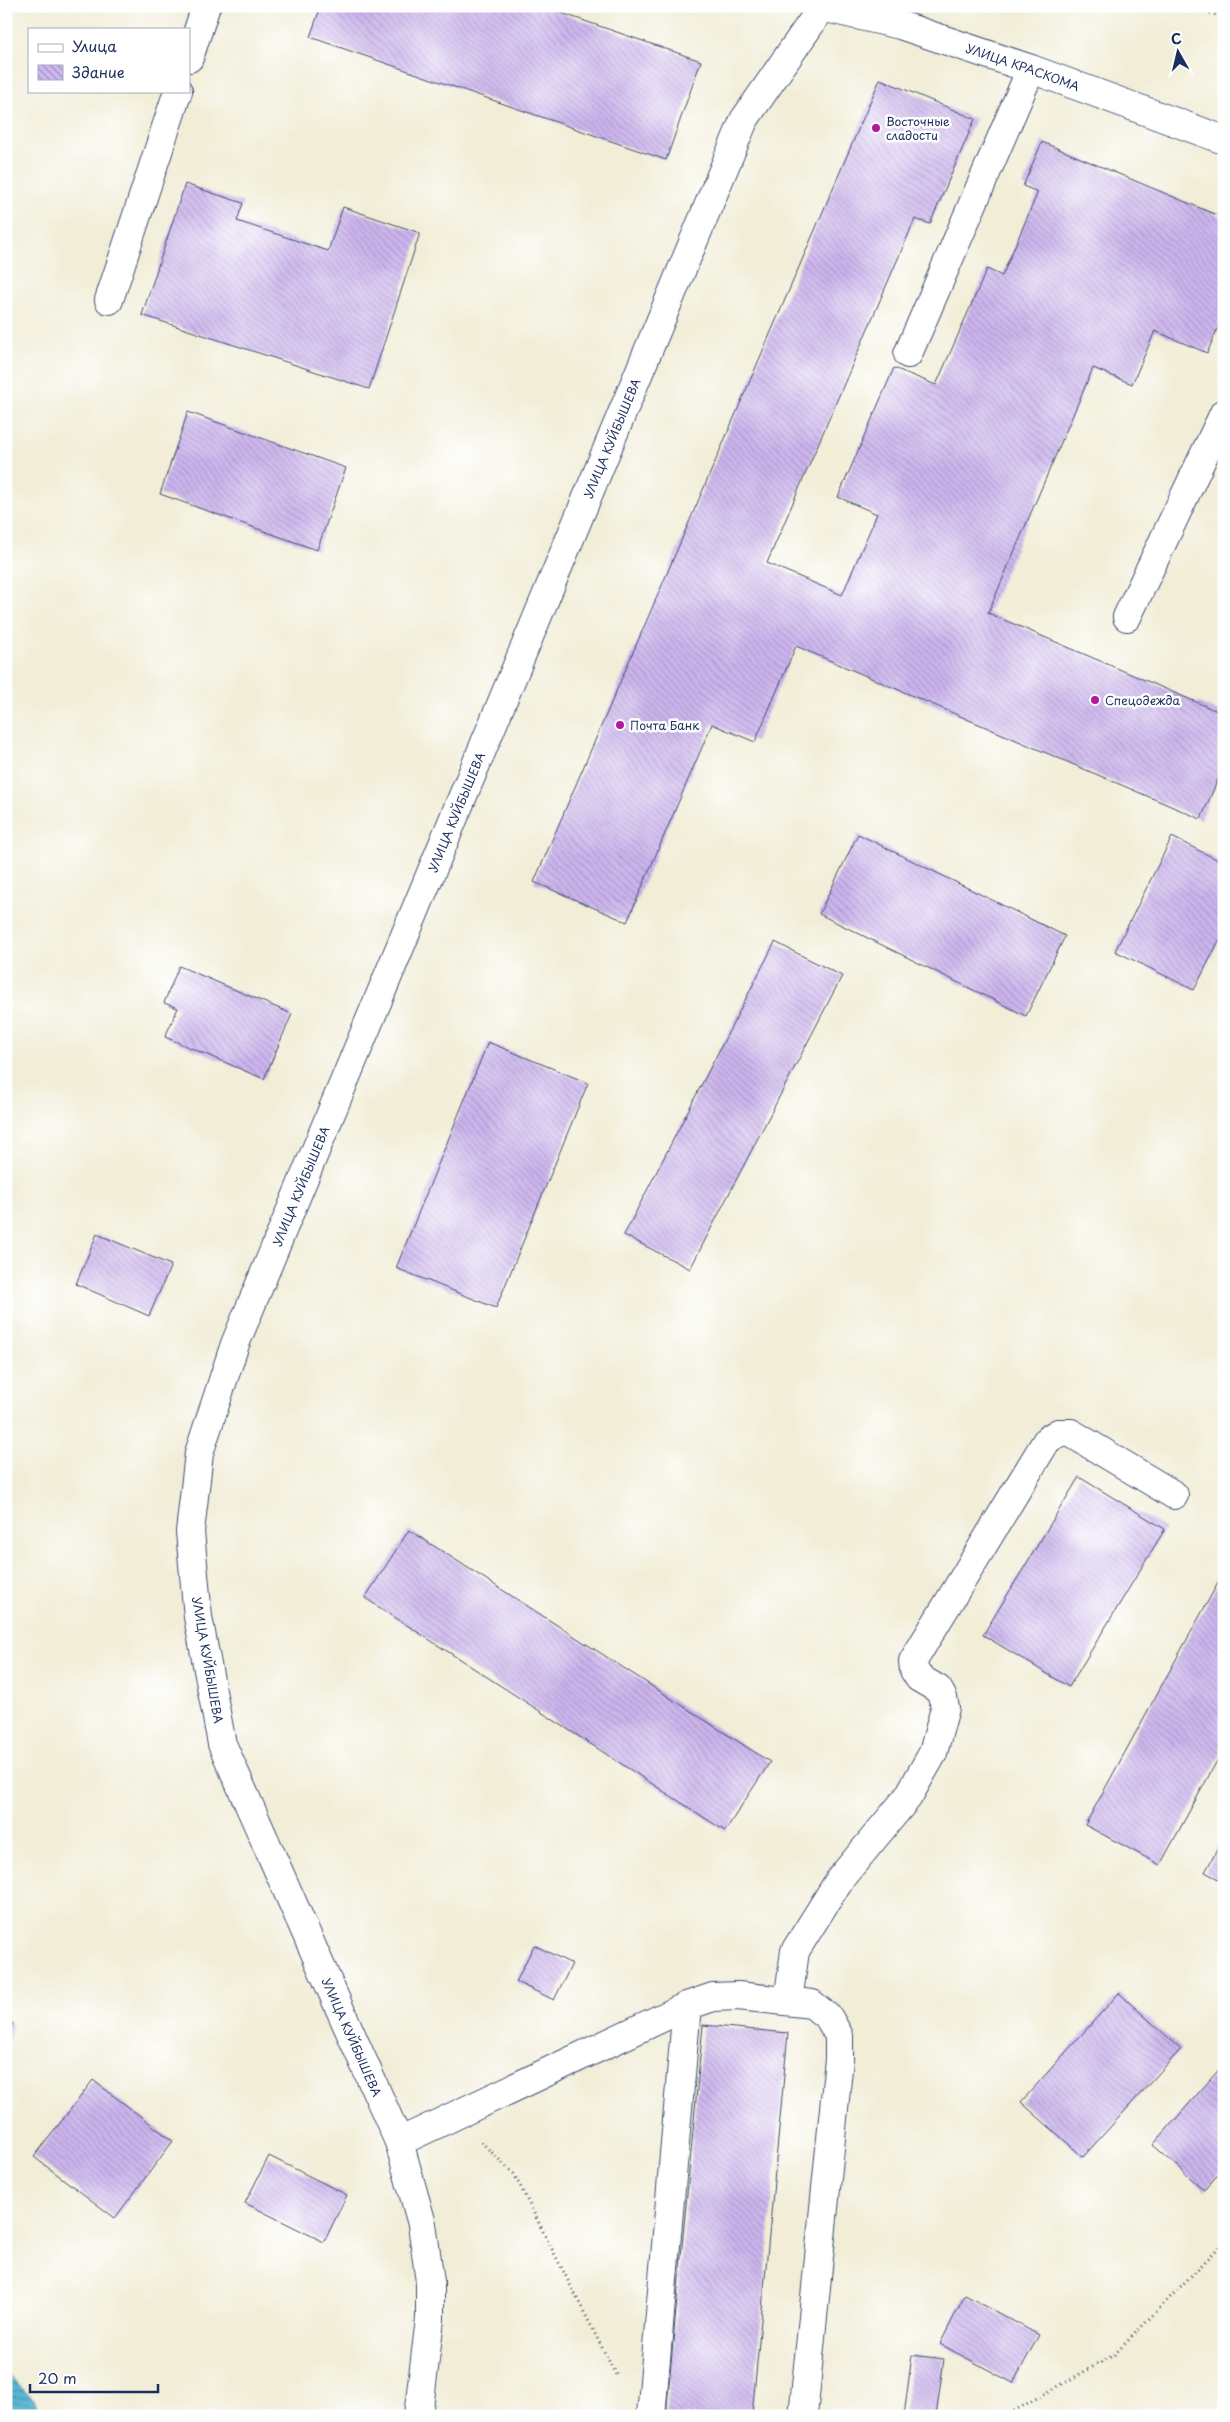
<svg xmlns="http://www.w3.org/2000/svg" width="1230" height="2422" viewBox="0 0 1230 2422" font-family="'Playpen Sans',sans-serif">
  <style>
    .water { fill: url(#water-rules); stroke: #367198 }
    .building { fill: url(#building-back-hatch) }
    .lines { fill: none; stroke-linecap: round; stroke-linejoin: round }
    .minor-casing { stroke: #3b4c70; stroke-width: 30 }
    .major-casing { stroke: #3b4c70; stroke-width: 30 }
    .path { stroke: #3b4c70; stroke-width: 3; stroke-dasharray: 1 4; stroke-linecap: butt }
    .minor { stroke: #fff; stroke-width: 28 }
    .major { stroke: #fff; stroke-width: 28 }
    .poi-dot { fill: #b5179e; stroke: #fff; stroke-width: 2 }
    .labels { text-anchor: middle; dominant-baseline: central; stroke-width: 5; stroke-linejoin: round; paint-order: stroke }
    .street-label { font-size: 12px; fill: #1b2f5e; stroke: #fff }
    .poi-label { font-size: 12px; fill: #1b2f5e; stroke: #fff; text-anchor: start }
  </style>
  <defs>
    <pattern id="water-rules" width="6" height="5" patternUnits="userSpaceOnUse" patternTransform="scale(1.25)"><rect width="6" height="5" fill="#52b3d1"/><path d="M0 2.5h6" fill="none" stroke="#4392ad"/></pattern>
    <pattern id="building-back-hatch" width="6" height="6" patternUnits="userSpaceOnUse" patternTransform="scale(1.25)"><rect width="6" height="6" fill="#cdb6ee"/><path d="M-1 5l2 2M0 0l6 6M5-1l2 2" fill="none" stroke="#a694c4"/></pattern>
  </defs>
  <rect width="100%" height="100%" fill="#fff"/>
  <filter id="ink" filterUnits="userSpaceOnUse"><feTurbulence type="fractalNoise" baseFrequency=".02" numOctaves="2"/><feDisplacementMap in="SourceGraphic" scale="10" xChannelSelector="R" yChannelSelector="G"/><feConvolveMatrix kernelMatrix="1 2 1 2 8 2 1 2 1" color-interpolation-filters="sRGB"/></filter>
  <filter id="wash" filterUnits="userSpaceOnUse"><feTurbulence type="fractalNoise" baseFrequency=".0096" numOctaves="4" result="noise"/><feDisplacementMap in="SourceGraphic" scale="20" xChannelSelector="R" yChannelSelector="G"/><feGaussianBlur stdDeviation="1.12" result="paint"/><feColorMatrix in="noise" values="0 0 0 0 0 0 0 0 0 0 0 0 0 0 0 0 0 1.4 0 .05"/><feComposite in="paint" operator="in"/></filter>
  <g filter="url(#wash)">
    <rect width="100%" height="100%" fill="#f1edd7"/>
    <path class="water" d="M6,2374L35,2400L39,2416H6Z"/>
    <g id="blocks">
      <g class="building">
        <path d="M321,6H541L701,61L666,160L310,37Z"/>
        <path d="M880,79L975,119L930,224L915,219L767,563L842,595L877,514L838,497L894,368L936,385L987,269L1002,276L1038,192L1023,186L1042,142L1224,218V314L1207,353L1155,331L1132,384L1093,368L988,613L1224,714V765L1201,819L796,646L755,742L712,724L627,922L534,882Z"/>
        <path d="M185,184L243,203L237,221L328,251L343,207L420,233L369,389L142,315Z"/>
        <path d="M188,412L346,468L317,550L160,494Z"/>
        <path d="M858,834L1065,936L1026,1016L819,914Z"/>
        <path d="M1172,837L1224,863V931L1194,990L1115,951Z"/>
        <path d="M775,942L842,976L690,1269L624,1235Z"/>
        <path d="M179,966L292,1014L264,1079L165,1037L178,1008L164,1003Z"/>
        <path d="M488,1042L588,1083L496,1308L396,1268Z"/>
        <path d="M97,1234L171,1265L149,1316L76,1284Z"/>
        <path d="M1079,1477L1165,1529L1069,1687L983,1635Z"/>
        <path d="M409,1530L770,1762L725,1831L365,1598Z"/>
        <path d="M1224,1572V1748L1160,1865L1085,1825Z"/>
        <path d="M1224,1837V1882L1205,1872Z"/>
        <path d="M534,1945L572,1964L554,2000L516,1982Z"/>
        <path d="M1119,1993L1181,2049L1083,2157L1021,2102Z"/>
        <path d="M6,2021L13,2023L7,2045H6Z"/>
        <path d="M703,2025L788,2033L752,2416H666Z"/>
        <path d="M1223,2065L1224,2168L1204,2190L1153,2145Z"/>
        <path d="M93,2080L173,2141L115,2218L34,2157Z"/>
        <path d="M269,2156L347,2195L324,2242L245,2203Z"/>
        <path d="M965,2295L1039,2335L1013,2383L940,2344Z"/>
        <path d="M912,2355L944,2359L936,2416H904Z"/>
      </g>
    </g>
  </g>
  <g filter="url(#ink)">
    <use href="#blocks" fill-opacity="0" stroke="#3b4c70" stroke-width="1"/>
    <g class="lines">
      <g class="minor-casing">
        <g id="minor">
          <path d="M189,58L206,6"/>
          <path d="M109,300L178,91"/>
          <path d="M908,354L1031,69"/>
          <path d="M1127,617L1224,413"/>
          <path d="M788,2001L795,1951L840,1879L908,1797L933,1753L945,1708L943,1698L938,1689L919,1678L914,1670L913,1661L1047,1440L1058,1433H1071L1174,1495"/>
          <path d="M399,2142L687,2006L713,1997L738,1996L812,2004L829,2018L839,2036V2059L803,2416"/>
          <path id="s1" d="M418,2416L430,2319V2282L422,2224L399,2142L222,1744L198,1617L190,1532L199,1453L235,1344L744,120L823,6"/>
          <path d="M651,2416L687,2006"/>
        </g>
      </g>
      <g class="major-casing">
        <g id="major">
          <path id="s2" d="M817,6L900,25L1031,69L1224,140"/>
        </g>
      </g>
      <g class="path">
        <path d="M1191,6L1224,18"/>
        <path d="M481,2142L514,2174L617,2377"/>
        <path d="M1005,2416L1114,2355L1224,2242"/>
      </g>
      <use href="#minor" class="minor"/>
      <use href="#major" class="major"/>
    </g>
  </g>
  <g class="poi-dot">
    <circle cx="876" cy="128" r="5"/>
    <circle cx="1095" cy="700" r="5"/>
    <circle cx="620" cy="725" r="5"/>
  </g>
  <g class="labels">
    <g class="street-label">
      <text stroke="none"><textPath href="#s2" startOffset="215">УЛИЦА КРАСКОМА</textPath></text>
      <text stroke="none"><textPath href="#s1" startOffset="2104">УЛИЦА КУЙБЫШЕВА</textPath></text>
      <text stroke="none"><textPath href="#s1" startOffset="1699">УЛИЦА КУЙБЫШЕВА</textPath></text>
      <text stroke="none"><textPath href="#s1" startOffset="1294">УЛИЦА КУЙБЫШЕВА</textPath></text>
      <text transform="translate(208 1660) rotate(80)">УЛИЦА КУЙБЫШЕВА</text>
      <text transform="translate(352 2037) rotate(66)">УЛИЦА КУЙБЫШЕВА</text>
    </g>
    <g class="poi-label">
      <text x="886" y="121">Восточные<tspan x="886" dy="14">сладости</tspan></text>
      <text x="1105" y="700">Спецодежда</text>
      <text x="630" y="725">Почта Банк</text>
    </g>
  </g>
  <rect width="1230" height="2422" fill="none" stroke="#fff" stroke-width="25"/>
  <rect x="28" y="28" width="162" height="65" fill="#ffffff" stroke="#a4acbf"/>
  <rect x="38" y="44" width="25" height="8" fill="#ffffff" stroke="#a4acbf"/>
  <text x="72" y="52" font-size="15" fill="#1b2f5e">Улица</text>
  <rect x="38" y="65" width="25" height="15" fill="url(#building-back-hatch)" stroke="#a4acbf"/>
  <text x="72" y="78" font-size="15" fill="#1b2f5e">Здание</text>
  <g transform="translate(1178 52) rotate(352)" stroke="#ffffff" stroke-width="4" paint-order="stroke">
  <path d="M0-4L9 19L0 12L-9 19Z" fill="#1b2f5e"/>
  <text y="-8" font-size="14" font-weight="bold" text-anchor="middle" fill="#1b2f5e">С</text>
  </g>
  <path d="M30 2384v8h128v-8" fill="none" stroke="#1b2f5e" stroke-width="2.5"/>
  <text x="38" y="2384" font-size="15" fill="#1b2f5e" stroke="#ffffff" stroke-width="4" paint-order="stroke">20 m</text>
</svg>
